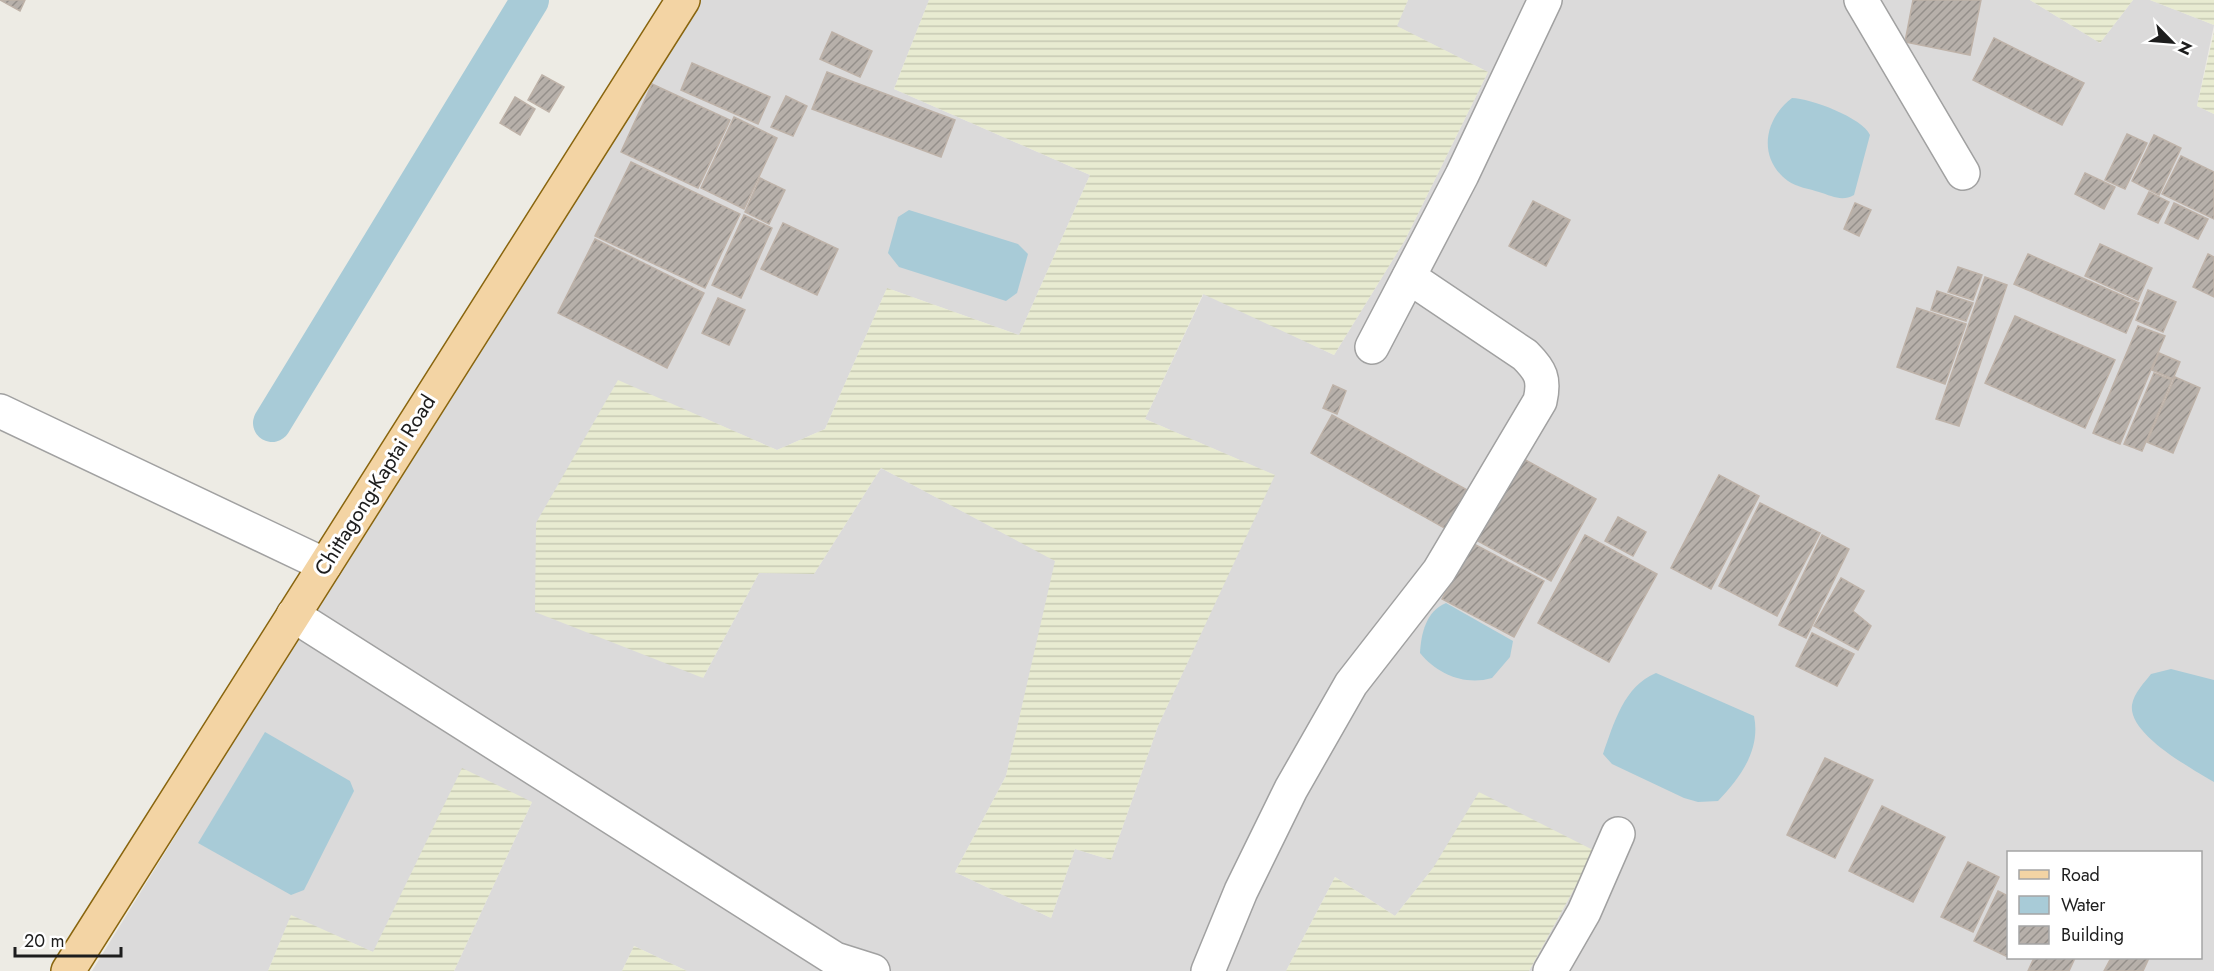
<svg xmlns="http://www.w3.org/2000/svg" width="2214" height="971" viewBox="0 0 2214 971" font-family="Jost,sans-serif">
  <style>
    .residential { fill: #dbdada; fill-rule: evenodd }
    .farmland { fill: url(#farmland-rules) }
    .water { fill: #a8cbd7 }
    .lines { fill: none; stroke-linecap: round; stroke-linejoin: round }
    .canal { stroke: #a8cbd7; stroke-width: 38 }
    .building { fill: url(#building-hatch); stroke: #beb2a8; stroke-width: 1.5 }
    .minor-casing { stroke: #a1a1a1; stroke-width: 36 }
    .major-casing { stroke: #89650e; stroke-width: 36 }
    .minor { stroke: #fff; stroke-width: 33 }
    .major { stroke: #f3d4a4; stroke-width: 33 }
    .labels { text-anchor: middle; dominant-baseline: central; stroke-width: 6; stroke-linejoin: round; paint-order: stroke }
    .street-label { font-size: 21px; fill: #1d1d1d; stroke: #fff }
  </style>
  <defs>
    <pattern id="farmland-rules" width="6" height="5" patternUnits="userSpaceOnUse" patternTransform="scale(1.5)"><rect width="6" height="5" fill="#e8ebd1"/><path d="M0 2.5h6" fill="none" stroke="#c7c9b3"/></pattern>
    <pattern id="building-hatch" width="6" height="6" patternUnits="userSpaceOnUse" patternTransform="scale(1.5)"><rect width="6" height="6" fill="#b7b0aa"/><path d="M-1 1l2-2M0 6l6-6M5 7l2-2" fill="none" stroke="#948f8a"/></pattern>
  </defs>
  <rect width="100%" height="100%" fill="#edebe4"/>
  <path class="residential" d="M697,0H929L894,89L1090,175L1019,335L887,288L825,429L777,450L618,381L703,678L759,573L814,574L881,468L1056,561L1006,776L955,872L1051,918L1075,849L1111,860L1158,726L1274,475L1145,419L1204,293L1334,355L1405,240L1488,72L1396,26L1408,0H2030L2100,43L2133,0H2150L2214,25L2197,106L2214,114V971H1529L1594,852L1433,868L1395,916L1335,877L1286,971H687L634,946L622,971H454L532,802L373,952L291,916L268,971H92L334,579ZM2008,852H2200V958H2008Z"/>
  <g class="farmland">
    <path d="M929,0H1408L1397,26L1488,72L1405,240L1334,355L1203,294L1145,419L1275,475L1158,726L1111,860L1075,849L1051,918L955,872L1006,776L1055,561L881,468L814,574L759,573L703,678L535,612L536,523L618,380L777,450L825,429L887,288L1019,335L1090,175L894,89Z"/>
    <path d="M2030,0H2133L2100,43Z"/>
    <path d="M2150,0H2214V25Z"/>
    <path d="M2214,32V114L2197,106Z"/>
    <path d="M462,768L532,802L454,971H268L291,915L373,952Z"/>
    <path d="M1479,792L1595,851L1529,971H1286L1335,877L1395,916L1433,868Z"/>
    <path d="M634,946L687,971H622Z"/>
  </g>
  <g class="water">
    <path d="M1792,98C1810,98 1863,118 1870,135L1854,195C1842,202 1832,196 1819,192C1810,189 1796,187 1788,181C1758,159 1763,120 1792,98Z"/>
    <path d="M909,210L1018,244L1028,254L1017,293L1006,301L899,267L888,253L898,217Z"/>
    <path d="M1446,603L1513,641L1510,657L1492,678C1465,686 1437,674 1420,653C1421,634 1426,611 1446,603Z"/>
    <path d="M2171,669L2214,680V782C2192,769 2128,734 2132,705C2134,693 2144,683 2151,674Z"/>
    <path d="M1656,673L1754,716C1761,750 1740,778 1718,801L1698,802L1684,798L1612,764L1603,754C1614,723 1624,686 1656,673Z"/>
    <path d="M265,732L350,781L354,791L304,890L291,895L198,843Z"/>
  </g>
  <g class="lines">
    <path class="canal" d="M272,423L530,0"/>
  </g>
  <g class="building">
    <path d="M0,0H25L20,11Z"/>
    <path d="M1913,0H1981L1970,55L1905,42Z"/>
    <path d="M832,32L872,51L860,77L820,59Z"/>
    <path d="M1994,38L2084,83L2062,125L1973,80Z"/>
    <path d="M692,63L770,97L758,124L681,90Z"/>
    <path d="M827,72L955,120L941,157L812,109Z"/>
    <path d="M542,75L564,87L549,112L528,100Z"/>
    <path d="M652,84L730,120L698,188L621,152Z"/>
    <path d="M786,96L807,106L793,136L771,127Z"/>
    <path d="M515,97L535,109L520,135L500,123Z"/>
    <path d="M734,117L777,138L744,209L701,188Z"/>
    <path d="M2127,134L2147,143L2125,189L2105,180Z"/>
    <path d="M2154,135L2181,148L2159,195L2132,181Z"/>
    <path d="M2181,156L2214,172V219L2162,194Z"/>
    <path d="M631,162L740,214L705,288L595,236Z"/>
    <path d="M2085,173L2115,187L2104,209L2075,194Z"/>
    <path d="M760,178L785,190L769,224L745,212Z"/>
    <path d="M2149,192L2169,202L2158,223L2138,214Z"/>
    <path d="M1533,201L1570,220L1546,266L1509,246Z"/>
    <path d="M1855,203L1871,210L1859,236L1844,229Z"/>
    <path d="M2174,203L2208,219L2198,239L2165,223Z"/>
    <path d="M744,215L772,228L741,298L712,285Z"/>
    <path d="M783,223L838,249L817,295L761,269Z"/>
    <path d="M595,239L704,293L667,368L558,313Z"/>
    <path d="M2100,244L2152,268L2138,300L2085,276Z"/>
    <path d="M2028,254L2139,303L2126,333L2014,284Z"/>
    <path d="M2208,254L2214,257V297L2193,287Z"/>
    <path d="M1958,267L1982,275L1973,300L1948,292Z"/>
    <path d="M1985,277L2007,285L1959,426L1936,419Z"/>
    <path d="M2148,290L2176,302L2163,332L2136,320Z"/>
    <path d="M1937,291L1973,303L1966,321L1931,310Z"/>
    <path d="M718,298L745,310L729,345L702,333Z"/>
    <path d="M1917,308L1966,324L1945,384L1897,367Z"/>
    <path d="M2015,316L2115,360L2085,428L1985,383Z"/>
    <path d="M2138,326L2165,336L2120,444L2093,433Z"/>
    <path d="M2159,353L2180,362L2173,379L2152,370Z"/>
    <path d="M2154,373L2172,380L2142,451L2124,444Z"/>
    <path d="M2175,377L2200,388L2173,453L2147,442Z"/>
    <path d="M1333,385L1346,391L1337,414L1323,408Z"/>
    <path d="M1332,415L1469,491L1448,530L1311,453Z"/>
    <path d="M1522,458L1596,499L1551,581L1476,540Z"/>
    <path d="M1719,475L1759,496L1711,589L1671,568Z"/>
    <path d="M1760,503L1820,533L1777,616L1719,586Z"/>
    <path d="M1618,517L1646,532L1633,556L1605,541Z"/>
    <path d="M1585,535L1657,574L1609,662L1538,623Z"/>
    <path d="M1822,535L1849,549L1806,638L1779,625Z"/>
    <path d="M1472,543L1544,581L1514,637L1442,599Z"/>
    <path d="M1841,578L1864,591L1853,611L1871,626L1858,650L1814,626Z"/>
    <path d="M1812,633L1854,654L1837,686L1796,666Z"/>
    <path d="M1825,758L1873,780L1835,858L1787,835Z"/>
    <path d="M1882,806L1945,837L1913,902L1849,871Z"/>
    <path d="M1968,862L1999,877L1973,932L1941,917Z"/>
    <path d="M1998,891L2008,896V957L1974,941Z"/>
    <path d="M2034,958H2075L2069,971H2028Z"/>
    <path d="M2111,958H2149L2143,971H2104Z"/>
  </g>
  <g class="lines">
    <g class="minor-casing">
      <g id="minor">
        <path d="M1861,0L1963,173"/>
        <path d="M1372,347L1462,175L1545,0"/>
        <path d="M0,411L325,565"/>
        <path d="M293,615L835,959L873,971"/>
        <path d="M1208,971L1241,891L1291,789L1351,684L1439,571L1540,401C1545,379 1541,371 1525,355L1409,277"/>
        <path d="M1550,971L1584,912L1618,834"/>
      </g>
    </g>
    <g class="major-casing">
      <path id="major" d="M68,971L683,0"/>
    </g>
    <use href="#minor" class="minor"/>
    <use href="#major" class="major"/>
  </g>
  <g class="labels">
    <g class="street-label">
      <text transform="translate(375 485) rotate(-58)">Chittagong-Kaptai Road</text>
    </g>
  </g>
  <rect x="2007" y="851" width="195" height="108" fill="#ffffff" stroke="#a5a5a5" stroke-width="1.5"/>
  <rect x="2019" y="870" width="30" height="9" fill="#f3d4a4" stroke="#a5a5a5" stroke-width="1.5"/>
  <text x="2061" y="881" font-size="18" fill="#1d1d1d">Road</text>
  <rect x="2019" y="896" width="30" height="18" fill="#a8cbd7" stroke="#a5a5a5" stroke-width="1.5"/>
  <text x="2061" y="911" font-size="18" fill="#1d1d1d">Water</text>
  <rect x="2019" y="926" width="30" height="18" fill="url(#building-hatch)" stroke="#a5a5a5" stroke-width="1.5"/>
  <text x="2061" y="941" font-size="18" fill="#1d1d1d">Building</text>
  <g transform="translate(2172 42) rotate(115)" stroke="#ffffff" stroke-width="4.5" paint-order="stroke">
  <path d="M0-4.5L10 22L0 15L-10 22Z" fill="#1d1d1d"/>
  <text y="-9" font-size="16" font-weight="bold" text-anchor="middle" fill="#1d1d1d">N</text>
  </g>
  <path d="M15 947v9h106v-9" fill="none" stroke="#1d1d1d" stroke-width="3"/>
  <text x="24" y="947" font-size="18" fill="#1d1d1d" stroke="#ffffff" stroke-width="4.5" paint-order="stroke">20 m</text>
</svg>
